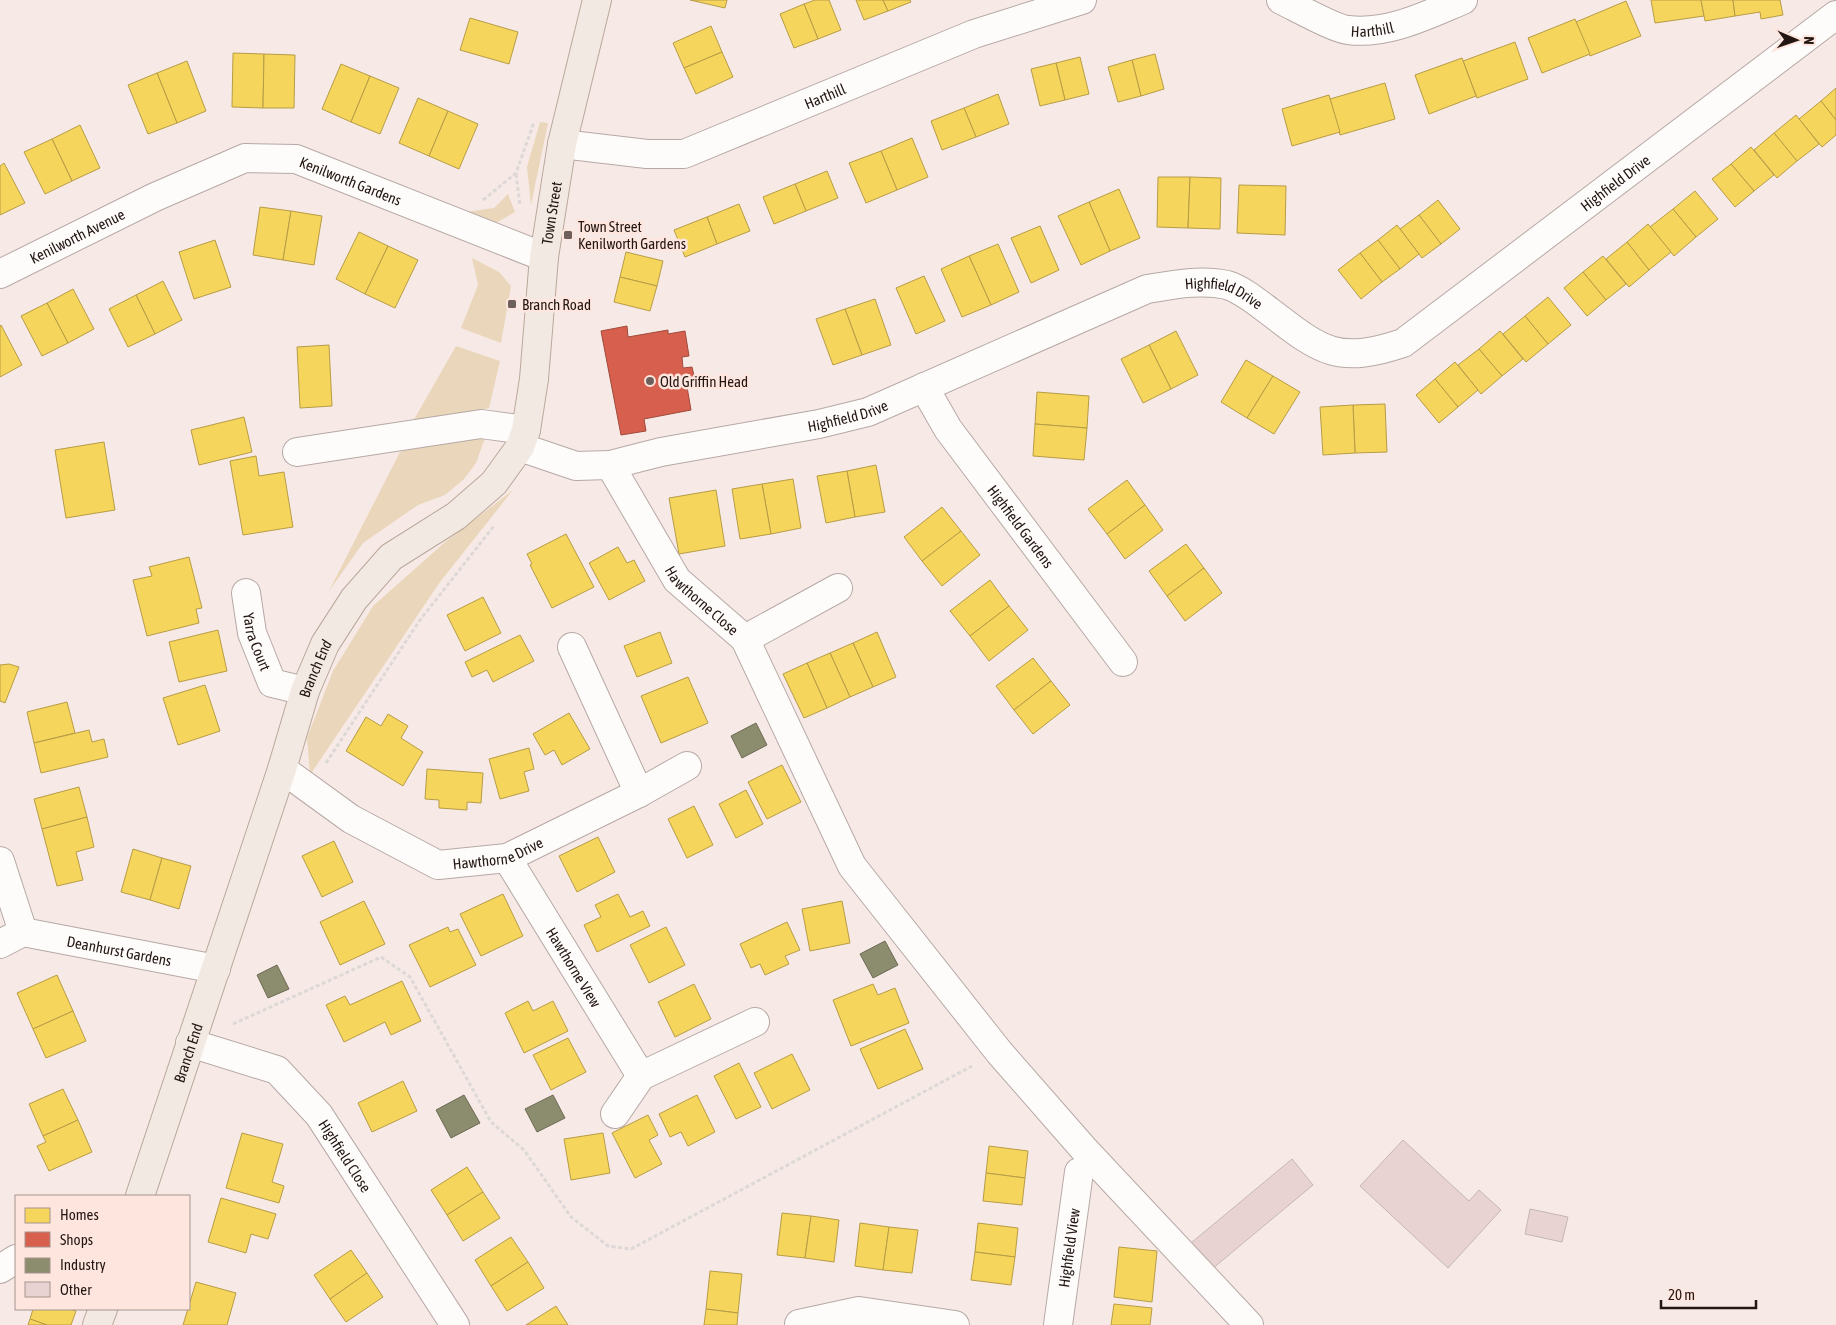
<svg xmlns="http://www.w3.org/2000/svg" width="1836" height="1325" viewBox="0 0 1836 1325" font-family="'Asap Condensed',sans-serif">
  <style>
    .green { fill: #ead6ba }
    .homes { fill: #f6d55c; stroke: #b79c46 }
    .shops { fill: #d6604d; stroke: #a04a3b }
    .industry { fill: #8c8c6e; stroke: #6c6952 }
    .building { fill: #e9d3d2; stroke: #c4b6b5 }
    .lines { fill: none; stroke-linecap: round; stroke-linejoin: round }
    .minor-casing { stroke: #b6a9a5; stroke-width: 30 }
    .major-casing { stroke: #baa79b; stroke-width: 30 }
    .path { stroke: #ddd8d7; stroke-width: 3; stroke-dasharray: 4 2.5; stroke-linecap: butt }
    .minor { stroke: #fefcfb; stroke-width: 28 }
    .major { stroke: #f2e9e2; stroke-width: 28 }
    .poi-dot { fill: #6d605c; stroke: #fee6df; stroke-width: 2 }
    .labels { text-anchor: middle; dominant-baseline: central; stroke-width: 5; stroke-linejoin: round; paint-order: stroke }
    .street-label { font-size: 15px; fill: #231612; stroke: #fee6df }
    .poi-label { font-size: 15px; fill: #231612; stroke: #fee6df; text-anchor: start }
  </style>
  <rect width="100%" height="100%" fill="#f7eae6"/>
  <g class="green">
    <path d="M540,122L548,123L531,205L527,167Z"/>
    <path d="M508,194L515,212L496,223L459,213L494,208Z"/>
    <path d="M472,258L499,272L511,286L501,343L461,328L478,285Z"/>
    <path d="M456,346L500,361L489,408L412,423Z"/>
    <path d="M457,436L485,438L476,463L464,479L445,495L418,505L363,543L329,591L400,452Z"/>
    <path d="M513,490L440,582L310,775L307,738L333,671L373,606L444,543Z"/>
  </g>
  <g class="homes">
    <path d="M690,0H727L725,8Z"/>
    <path d="M815,0H829L841,30L818,39L804,4Z"/>
    <path d="M856,0H883L888,11L864,20Z"/>
    <path d="M883,0H910L911,2L888,11Z"/>
    <path d="M1651,0H1701L1704,16L1655,23Z"/>
    <path d="M1701,0H1733L1735,16L1705,21Z"/>
    <path d="M1733,0H1780L1783,15L1761,19L1760,12L1735,16Z"/>
    <path d="M1626,1L1641,36L1590,56L1576,22Z"/>
    <path d="M804,4L818,39L794,48L780,14Z"/>
    <path d="M470,18L518,32L509,64L460,50Z"/>
    <path d="M1575,19L1590,54L1542,73L1528,38Z"/>
    <path d="M711,26L722,52L684,68L673,43Z"/>
    <path d="M1515,42L1528,79L1477,98L1463,61Z"/>
    <path d="M722,52L733,77L696,94L684,68Z"/>
    <path d="M233,53L264,54L263,108L232,107Z"/>
    <path d="M264,54L295,55L294,108H263Z"/>
    <path d="M1155,54L1164,89L1141,96L1132,60Z"/>
    <path d="M1080,57L1089,94L1065,100L1056,63Z"/>
    <path d="M1462,58L1476,96L1429,114L1415,75Z"/>
    <path d="M1132,60L1141,96L1118,102L1108,67Z"/>
    <path d="M187,61L206,111L177,123L157,73Z"/>
    <path d="M1056,63L1065,100L1040,106L1031,69Z"/>
    <path d="M341,64L370,76L351,122L322,109Z"/>
    <path d="M157,73L177,123L148,134L128,85Z"/>
    <path d="M370,76L399,88L380,134L351,122Z"/>
    <path d="M1385,83L1395,119L1340,135L1330,99Z"/>
    <path d="M1836,88V120L1821,101Z"/>
    <path d="M998,94L1009,124L976,137L964,108Z"/>
    <path d="M1329,95L1340,132L1292,146L1282,109Z"/>
    <path d="M418,98L448,111L429,156L399,143Z"/>
    <path d="M1821,101L1836,120V135L1822,147L1799,119Z"/>
    <path d="M964,108L976,137L942,150L931,121Z"/>
    <path d="M448,111L478,124L459,169L429,156Z"/>
    <path d="M1796,115L1819,144L1797,161L1774,133Z"/>
    <path d="M80,125L100,168L72,181L52,139Z"/>
    <path d="M1774,133L1797,161L1777,178L1754,150Z"/>
    <path d="M912,138L928,177L897,190L881,151Z"/>
    <path d="M52,139L72,181L45,194L24,152Z"/>
    <path d="M1751,147L1774,175L1754,191L1731,164Z"/>
    <path d="M881,151L897,190L866,203L849,163Z"/>
    <path d="M4,163L25,203L0,215V166Z"/>
    <path d="M1731,164L1754,191L1735,207L1712,179Z"/>
    <path d="M827,171L838,198L806,211L795,184Z"/>
    <path d="M1158,177H1190L1188,228L1157,227Z"/>
    <path d="M1190,177L1221,178L1220,229L1188,228Z"/>
    <path d="M795,184L806,211L774,224L763,197Z"/>
    <path d="M1239,185L1286,186L1285,235L1237,233Z"/>
    <path d="M1119,189L1140,238L1110,251L1089,202Z"/>
    <path d="M1695,191L1718,219L1696,237L1673,209Z"/>
    <path d="M1438,200L1460,229L1441,244L1419,215Z"/>
    <path d="M1089,202L1110,251L1081,265L1058,216Z"/>
    <path d="M739,204L750,231L717,244L707,217Z"/>
    <path d="M260,207L291,211L283,260L253,255Z"/>
    <path d="M1673,209L1696,237L1674,256L1650,227Z"/>
    <path d="M291,211L322,216L314,265L283,260Z"/>
    <path d="M1419,215L1441,244L1422,258L1400,229Z"/>
    <path d="M707,217L717,244L685,257L674,230Z"/>
    <path d="M1648,224L1671,252L1649,270L1627,242Z"/>
    <path d="M1397,225L1419,254L1400,269L1378,240Z"/>
    <path d="M1040,226L1059,270L1031,283L1011,238Z"/>
    <path d="M359,232L388,246L365,294L336,279Z"/>
    <path d="M215,240L231,287L194,299L179,252Z"/>
    <path d="M1378,240L1400,269L1382,282L1360,253Z"/>
    <path d="M1627,242L1649,270L1629,287L1606,259Z"/>
    <path d="M998,244L1019,292L991,305L969,256Z"/>
    <path d="M388,246L418,260L395,308L365,294Z"/>
    <path d="M626,252L663,261L657,286L620,277Z"/>
    <path d="M1360,253L1382,282L1361,299L1338,270Z"/>
    <path d="M969,256L991,305L962,317L941,269Z"/>
    <path d="M1603,256L1626,284L1606,300L1583,272Z"/>
    <path d="M1583,272L1606,300L1587,316L1564,288Z"/>
    <path d="M924,276L945,321L916,334L896,288Z"/>
    <path d="M620,277L657,286L650,311L614,302Z"/>
    <path d="M163,281L182,320L155,334L136,295Z"/>
    <path d="M73,289L94,329L68,343L47,303Z"/>
    <path d="M136,295L155,334L128,347L109,309Z"/>
    <path d="M1548,297L1571,325L1548,344L1525,316Z"/>
    <path d="M875,299L891,345L862,355L845,309Z"/>
    <path d="M47,303L68,343L42,356L21,316Z"/>
    <path d="M845,309L862,355L833,365L816,319Z"/>
    <path d="M1525,316L1548,344L1526,362L1503,334Z"/>
    <path d="M1,325L22,365L0,377V326Z"/>
    <path d="M1176,331L1198,375L1171,389L1149,345Z"/>
    <path d="M1500,331L1523,359L1502,376L1479,349Z"/>
    <path d="M329,345L332,406L300,408L297,347Z"/>
    <path d="M1149,345L1171,389L1143,403L1121,359Z"/>
    <path d="M1479,349L1502,376L1481,394L1458,365Z"/>
    <path d="M1246,360L1273,376L1247,418L1221,402Z"/>
    <path d="M1455,362L1478,390L1458,407L1435,379Z"/>
    <path d="M1273,376L1300,392L1274,434L1247,418Z"/>
    <path d="M1435,379L1458,407L1439,423L1416,395Z"/>
    <path d="M1037,392L1089,396L1087,428L1035,424Z"/>
    <path d="M1385,404L1387,452L1355,453L1353,405Z"/>
    <path d="M1353,405L1355,453L1323,455L1320,407Z"/>
    <path d="M244,417L252,452L199,465L191,430Z"/>
    <path d="M1035,424L1087,428L1084,460L1033,456Z"/>
    <path d="M104,442L115,510L66,518L55,450Z"/>
    <path d="M256,456L259,476L284,472L293,527L243,535L230,461Z"/>
    <path d="M876,465L885,512L855,517L847,471Z"/>
    <path d="M847,471L855,517L826,523L817,476Z"/>
    <path d="M793,479L801,528L771,534L762,484Z"/>
    <path d="M1127,480L1145,505L1107,534L1088,509Z"/>
    <path d="M762,484L771,534L740,539L732,489Z"/>
    <path d="M716,490L725,546L679,554L669,498Z"/>
    <path d="M1145,505L1163,530L1125,559L1107,534Z"/>
    <path d="M942,507L961,531L922,561L904,537Z"/>
    <path d="M961,531L980,555L942,586L922,561Z"/>
    <path d="M566,534L594,587L552,608L530,565L532,564L527,554Z"/>
    <path d="M1186,544L1204,568L1167,596L1149,571Z"/>
    <path d="M618,547L627,563L634,560L645,581L609,600L589,563Z"/>
    <path d="M189,557L202,608L196,609L199,623L147,636L133,580L152,576L149,567Z"/>
    <path d="M1204,568L1222,593L1185,621L1167,596Z"/>
    <path d="M990,580L1009,606L970,636L950,611Z"/>
    <path d="M483,597L501,633L465,651L447,615Z"/>
    <path d="M1009,606L1028,630L989,661L970,636Z"/>
    <path d="M218,630L227,671L179,682L169,642Z"/>
    <path d="M660,632L672,663L637,677L624,646Z"/>
    <path d="M877,632L896,677L873,687L853,643Z"/>
    <path d="M520,635L534,661L493,682L487,670L472,677L465,662Z"/>
    <path d="M853,643L873,687L850,697L830,653Z"/>
    <path d="M830,653L850,697L827,708L807,663Z"/>
    <path d="M1033,658L1051,681L1014,710L996,686Z"/>
    <path d="M807,663L827,708L804,718L783,674Z"/>
    <path d="M9,664L19,667L5,703L0,701V665Z"/>
    <path d="M688,677L708,723L661,743L641,696Z"/>
    <path d="M1051,681L1070,705L1033,734L1014,710Z"/>
    <path d="M205,685L220,731L178,745L163,698Z"/>
    <path d="M67,702L75,733L34,743L27,712Z"/>
    <path d="M569,713L590,749L562,765L554,750L545,755L533,734Z"/>
    <path d="M388,714L408,726L401,738L423,752L403,786L346,751L366,717L381,726Z"/>
    <path d="M89,730L92,742L104,739L108,757L41,773L34,743Z"/>
    <path d="M529,748L534,769L524,772L529,791L500,799L489,759Z"/>
    <path d="M782,765L801,802L767,819L748,782Z"/>
    <path d="M427,769L483,773L481,803L467,802V810L439,808V800L425,799Z"/>
    <path d="M79,787L87,817L42,829L34,799Z"/>
    <path d="M746,790L763,824L736,838L719,804Z"/>
    <path d="M694,806L713,845L687,858L668,819Z"/>
    <path d="M87,817L94,847L76,852L83,880L57,886L42,829Z"/>
    <path d="M598,837L615,872L577,892L559,856Z"/>
    <path d="M334,841L353,882L322,897L302,856Z"/>
    <path d="M133,849L162,858L150,900L121,892Z"/>
    <path d="M162,858L191,866L179,909L150,900Z"/>
    <path d="M503,894L523,936L481,956L460,914Z"/>
    <path d="M618,894L630,917L643,911L650,926L597,952L584,925L601,917L595,905Z"/>
    <path d="M364,901L385,944L340,965L320,922Z"/>
    <path d="M842,901L850,943L810,951L802,909Z"/>
    <path d="M787,922L800,950L785,956L789,964L765,975L760,964L751,968L740,944Z"/>
    <path d="M448,927L450,932L458,929L476,965L430,987L409,945Z"/>
    <path d="M666,927L685,965L649,983L630,945Z"/>
    <path d="M57,975L73,1011L33,1029L17,993Z"/>
    <path d="M402,981L421,1021L391,1035L385,1022L344,1042L326,1005L345,996L350,1005Z"/>
    <path d="M694,984L711,1019L675,1037L658,1002Z"/>
    <path d="M873,984L878,995L895,988L909,1023L851,1046L833,1000Z"/>
    <path d="M528,1001L533,1011L553,1001L568,1031L524,1053L505,1013Z"/>
    <path d="M73,1011L86,1041L46,1058L33,1029Z"/>
    <path d="M905,1029L923,1069L878,1089L860,1049Z"/>
    <path d="M568,1038L586,1072L551,1090L533,1055Z"/>
    <path d="M792,1054L810,1090L772,1109L754,1073Z"/>
    <path d="M739,1063L761,1107L736,1119L714,1076Z"/>
    <path d="M403,1081L417,1111L372,1132L358,1103Z"/>
    <path d="M63,1089L78,1120L43,1136L29,1104Z"/>
    <path d="M697,1095L715,1132L688,1146L681,1132L670,1137L659,1114Z"/>
    <path d="M648,1115L658,1135L649,1140L662,1164L635,1178L612,1133Z"/>
    <path d="M78,1120L92,1152L49,1171L37,1146L46,1142L43,1136Z"/>
    <path d="M242,1133L283,1144L272,1182L284,1186L279,1203L226,1188Z"/>
    <path d="M603,1133L610,1173L571,1180L564,1139Z"/>
    <path d="M989,1146L1028,1151L1025,1178L986,1173Z"/>
    <path d="M467,1167L483,1192L447,1215L431,1190Z"/>
    <path d="M986,1173L1025,1178L1022,1205L983,1201Z"/>
    <path d="M483,1192L500,1218L463,1241L447,1215Z"/>
    <path d="M221,1198L276,1214L268,1239L251,1234L246,1253L208,1242Z"/>
    <path d="M782,1213L811,1216L805,1258L777,1255Z"/>
    <path d="M811,1216L839,1220L834,1262L805,1258Z"/>
    <path d="M860,1223L889,1227L883,1270L855,1266Z"/>
    <path d="M978,1223L1018,1228L1015,1257L975,1252Z"/>
    <path d="M889,1227L918,1230L912,1273L883,1270Z"/>
    <path d="M511,1237L528,1262L491,1286L475,1260Z"/>
    <path d="M1119,1247L1157,1251L1152,1302L1114,1297Z"/>
    <path d="M351,1250L367,1273L330,1299L314,1275Z"/>
    <path d="M975,1252L1015,1257L1011,1285L971,1280Z"/>
    <path d="M528,1262L544,1288L507,1311L491,1286Z"/>
    <path d="M710,1271L742,1274L738,1313L706,1309Z"/>
    <path d="M367,1273L383,1297L346,1322L330,1299Z"/>
    <path d="M196,1282L236,1293L227,1325H183Z"/>
    <path d="M1114,1304L1152,1308L1150,1325H1111Z"/>
    <path d="M556,1306L568,1325H526Z"/>
    <path d="M33,1309H70L76,1311L71,1325H47L30,1319Z"/>
    <path d="M706,1309L738,1313L737,1325H704Z"/>
    <path d="M30,1319L47,1325H28Z"/>
  </g>
  <path class="shops" d="M627,326L628,337L668,330V334L685,331L689,356L682,357L683,368L692,367L695,380L686,381L691,410L644,419L646,431L621,435L601,331Z"/>
  <g class="industry">
    <path d="M756,723L767,745L742,758L731,736Z"/>
    <path d="M885,941L898,965L873,978L860,954Z"/>
    <path d="M277,965L289,989L268,998L257,975Z"/>
    <path d="M464,1095L480,1123L451,1138L436,1110Z"/>
    <path d="M553,1095L565,1118L537,1132L525,1109Z"/>
  </g>
  <g class="building">
    <path d="M1403,1140L1469,1201L1479,1190L1501,1210L1448,1268L1360,1186Z"/>
    <path d="M1292,1159L1313,1185L1212,1269L1191,1243Z"/>
    <path d="M1530,1209L1568,1217L1562,1242L1525,1234Z"/>
  </g>
  <g class="lines">
    <g class="minor-casing">
      <g id="minor">
        <path id="s1" d="M1281,0C1296,7 1335,29 1348,30C1388,35 1427,15 1463,0"/>
        <path id="s2" d="M562,144L647,154H684L974,34L1082,0"/>
        <path id="s3" d="M0,274L155,197L245,158L296,159L544,257"/>
        <path id="s4" d="M924,387L948,429L1123,662"/>
        <path id="s5" d="M520,447L576,466L610,465L661,452L819,424L868,412L1147,289C1172,285 1201,279 1227,285C1241,289 1257,302 1269,311C1321,351 1337,365 1403,343L1836,15"/>
        <path d="M297,452L481,424L526,430"/>
        <path id="s6" d="M610,465L677,580L745,639L838,588"/>
        <path id="s7" d="M246,593L252,633L272,683L305,691"/>
        <path d="M745,639L852,866L999,1052L1083,1148L1249,1325"/>
        <path d="M572,647L639,793"/>
        <path id="s8" d="M282,769L351,819L438,865L507,858L639,793L687,766"/>
        <path id="s9" d="M507,858L641,1076L755,1022"/>
        <path d="M0,861L23,932"/>
        <path id="s10" d="M0,944L23,932L216,969"/>
        <path id="s11" d="M190,1043L277,1070L319,1115L455,1325"/>
        <path d="M615,1114L641,1076"/>
        <path d="M0,1269L16,1259"/>
        <path d="M799,1324L859,1311L955,1325"/>
        <path id="s12" d="M1058,1325L1079,1172"/>
      </g>
    </g>
    <g class="major-casing">
      <g id="major">
        <path id="s13" d="M140,1196L282,769L305,691L325,644L354,599L391,557L456,516L494,483L520,447L526,430L534,379L544,257L562,144L597,0"/>
        <path d="M97,1325L103,1309"/>
      </g>
    </g>
    <g class="path">
      <path d="M516,174L520,205"/>
      <path d="M483,200L516,173L534,122"/>
      <path d="M326,763L420,620L494,526"/>
      <path d="M233,1024L381,957L410,977L491,1122L524,1150L571,1217L608,1246L631,1249L972,1066"/>
    </g>
    <use href="#minor" class="minor"/>
    <use href="#major" class="major"/>
  </g>
  <g class="poi-dot">
    <rect x="563" y="230" width="10" height="10" rx="2.5"/>
    <rect x="507" y="299" width="10" height="10" rx="2.5"/>
    <circle cx="650" cy="381" r="5"/>
  </g>
  <g class="labels">
    <g class="street-label">
      <text stroke="none"><textPath href="#s1" startOffset="98">Harthill</textPath></text>
      <text stroke="none"><textPath href="#s2" startOffset="275">Harthill</textPath></text>
      <text stroke="none"><textPath href="#s3" startOffset="381">Kenilworth Gardens</textPath></text>
      <text stroke="none"><textPath href="#s5" startOffset="1205">Highfield Drive</textPath></text>
      <text stroke="none"><textPath href="#s13" startOffset="1100">Town Street</textPath></text>
      <text stroke="none"><textPath href="#s3" startOffset="86">Kenilworth Avenue</textPath></text>
      <text stroke="none"><textPath href="#s5" startOffset="741">Highfield Drive</textPath></text>
      <text stroke="none"><textPath href="#s5" startOffset="336">Highfield Drive</textPath></text>
      <text stroke="none"><textPath href="#s4" startOffset="170">Highfield Gardens</textPath></text>
      <text stroke="none"><textPath href="#s6" startOffset="165">Hawthorne Close</textPath></text>
      <text stroke="none"><textPath href="#s7" startOffset="50">Yarra Court</textPath></text>
      <text stroke="none"><textPath href="#s13" startOffset="556">Branch End</textPath></text>
      <text stroke="none"><textPath href="#s8" startOffset="245">Hawthorne Drive</textPath></text>
      <text stroke="none"><textPath href="#s10" startOffset="124">Deanhurst Gardens</textPath></text>
      <text stroke="none"><textPath href="#s9" startOffset="128">Hawthorne View</textPath></text>
      <text stroke="none"><textPath href="#s13" startOffset="151">Branch End</textPath></text>
      <text stroke="none"><textPath href="#s11" startOffset="201">Highfield Close</textPath></text>
      <text stroke="none"><textPath href="#s12" startOffset="78">Highfield View</textPath></text>
    </g>
    <g class="poi-label">
      <text x="578" y="226">Town Street<tspan x="578" dy="17">Kenilworth Gardens</tspan></text>
      <text x="522" y="304">Branch Road</text>
      <text x="660" y="381">Old Griffin Head</text>
    </g>
  </g>
  <rect x="15" y="1195" width="175" height="115" fill="#fee6df" stroke="#a6938d"/>
  <rect x="25" y="1208" width="25" height="15" fill="#f6d55c" stroke="#a6938d"/>
  <text x="60" y="1220" font-size="15" fill="#231612">Homes</text>
  <rect x="25" y="1232" width="25" height="15" fill="#d6604d" stroke="#a6938d"/>
  <text x="60" y="1245" font-size="15" fill="#231612">Shops</text>
  <rect x="25" y="1258" width="25" height="15" fill="#8c8c6e" stroke="#a6938d"/>
  <text x="60" y="1270" font-size="15" fill="#231612">Industry</text>
  <rect x="25" y="1282" width="25" height="15" fill="#e9d3d2" stroke="#a6938d"/>
  <text x="60" y="1295" font-size="15" fill="#231612">Other</text>
  <g transform="translate(1796 40) rotate(92)" stroke="#fee6df" stroke-width="4" paint-order="stroke">
  <path d="M0-4L9 19L0 12L-9 19Z" fill="#231612"/>
  <text y="-8" font-size="14" font-weight="bold" text-anchor="middle" fill="#231612">N</text>
  </g>
  <path d="M1661 1300v8h95v-8" fill="none" stroke="#231612" stroke-width="2.5"/>
  <text x="1668" y="1300" font-size="15" fill="#231612" stroke="#fee6df" stroke-width="4" paint-order="stroke">20 m</text>
</svg>
